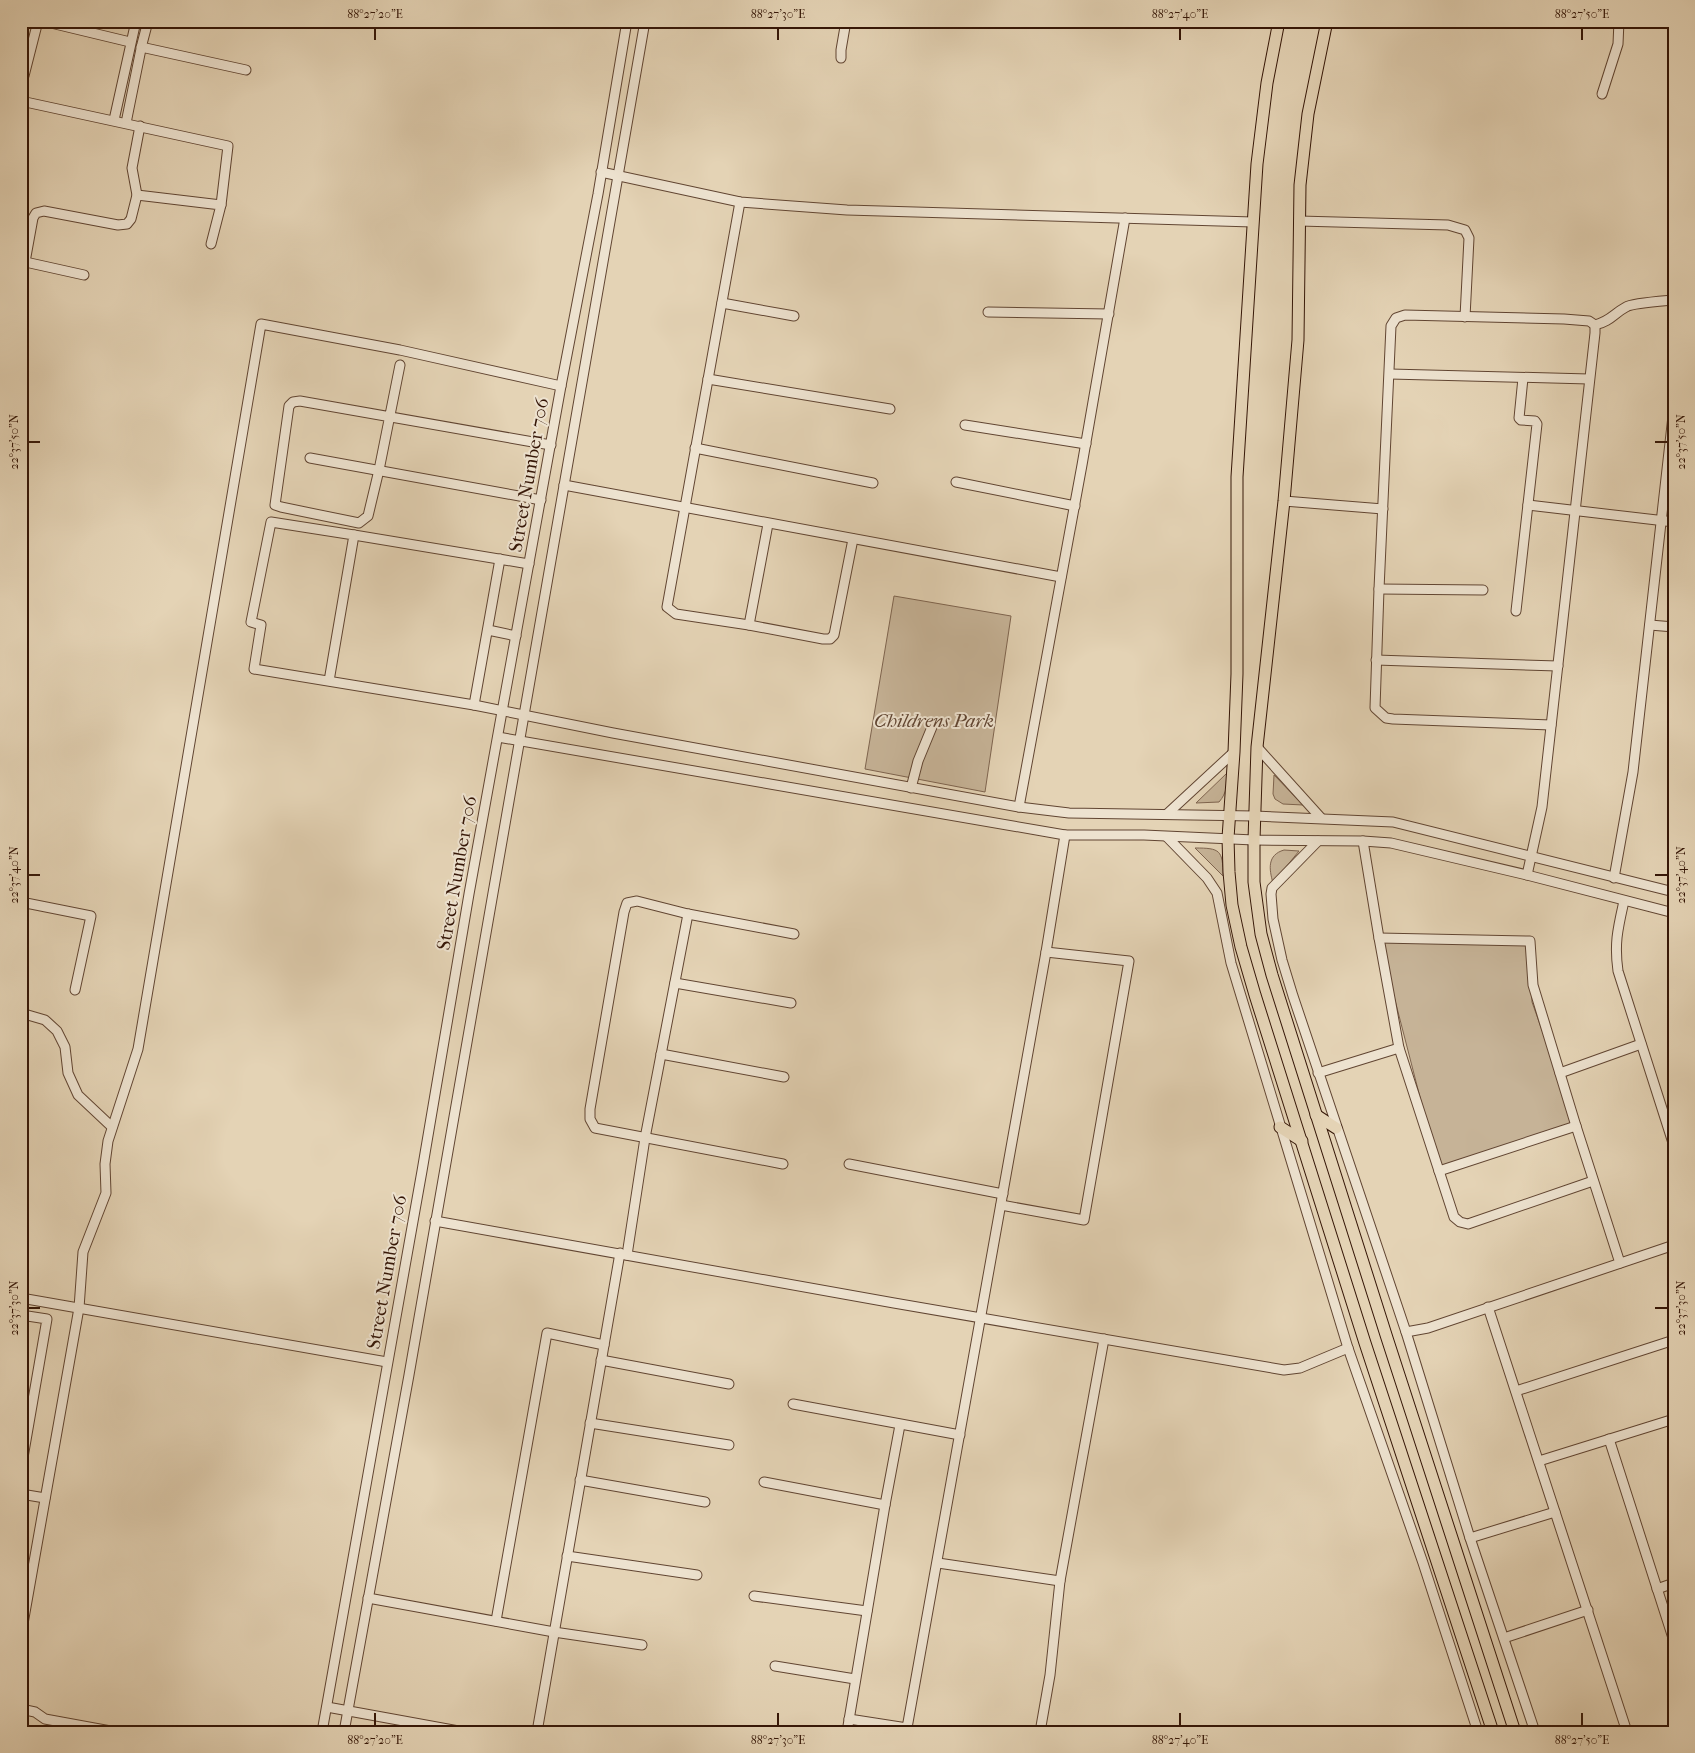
<svg xmlns="http://www.w3.org/2000/svg" width="1695" height="1753" viewBox="0 0 1695 1753" font-family="'IM FELL French Canon',serif">
  <style>
    .green { fill: #c6b397; stroke: #7e644f }
    .lines { fill: none; stroke-linecap: round; stroke-linejoin: round }
    .minor-casing { stroke: #614532; stroke-width: 11 }
    .major-casing { stroke: #351607; stroke-width: 13 }
    .minor { stroke: #ede2cf; stroke-width: 9 }
    .major { stroke: #e4d3b5; stroke-width: 11 }
    .ticks { fill: none; stroke: #351607; stroke-width: 2 }
    .labels { text-anchor: middle; dominant-baseline: central; stroke-width: 4; stroke-linejoin: round; paint-order: stroke }
    .street-label { font-size: 19px; fill: #351607; stroke: #ede2cf }
    .park-label { font-size: 19px; font-style: italic; fill: #604532; stroke: #ede2cf }
    .neatline { fill: none; stroke: #351607; stroke-width: 2 }
    .ticks-label { font-size: 12px; text-anchor: middle; fill: #351607 }
  </style>
  <rect width="100%" height="100%" fill="#e4d3b5"/>
  <filter id="stains"><feTurbulence type="fractalNoise" baseFrequency=".004" numOctaves="4"/><feColorMatrix values="0 0 0 0 .2 0 0 0 0 .09 0 0 0 0 .02 0 0 0 .5 -.17"/></filter>
  <radialGradient id="worn" r=".72"><stop offset=".6" stop-color="#630" stop-opacity="0"/><stop offset="1" stop-color="#630" stop-opacity=".3"/></radialGradient>
  <g class="green">
    <path d="M894,596L1011,616L985,792L865,769Z"/>
    <path d="M1227,773C1227,784 1227,793 1219,802L1196,803Z"/>
    <path d="M1274,775L1303,805L1283,804L1275,799L1273,794Z"/>
    <path d="M1195,848C1220,848 1223,850 1223,876Z"/>
    <path d="M1284,850L1299,851L1273,883C1269,869 1267,855 1284,850Z"/>
    <path d="M1379,938L1530,941L1532,1002L1576,1126L1439,1171Z"/>
  </g>
  <g class="lines">
    <g class="minor-casing">
      <g id="minor">
        <path d="M51,23L130,42"/>
        <path d="M141,47L246,70"/>
        <path d="M841,58V50L846,21"/>
        <path d="M24,76L38,21"/>
        <path d="M1602,94L1618,44L1619,21"/>
        <path d="M21,101L228,146L221,205"/>
        <path d="M114,120L136,21"/>
        <path d="M126,123L142,44L148,21"/>
        <path d="M601,172L740,202L847,210L1253,222"/>
        <path d="M137,195L221,205L211,244"/>
        <path d="M740,202L667,607L676,614L749,625L823,639H830L834,635L853,539"/>
        <path d="M1299,221L1448,225L1465,230L1469,238L1465,317"/>
        <path d="M21,261L84,275"/>
        <path d="M25,262L33,218L36,213L44,211L118,225L127,224L131,219L137,195L132,168L140,126"/>
        <path d="M722,303L794,316"/>
        <path d="M988,312L1109,314"/>
        <path d="M400,365L379,470L368,516L359,523L281,507L275,505L289,406L293,402L300,401L533,442L551,445"/>
        <path d="M1390,374L1589,379"/>
        <path d="M708,379L890,409"/>
        <path d="M965,425L1086,444"/>
        <path d="M695,448L873,483"/>
        <path d="M310,458L541,500"/>
        <path d="M956,482L1075,506"/>
        <path d="M564,485L1061,577"/>
        <path d="M1284,501L1383,509"/>
        <path d="M1528,505L1674,522"/>
        <path d="M354,535L529,564"/>
        <path d="M1379,589L1483,590"/>
        <path d="M1516,611L1537,424L1535,421L1521,420L1519,418L1523,378"/>
        <path d="M749,625L768,524"/>
        <path d="M1650,625L1674,627"/>
        <path d="M488,630L516,636"/>
        <path d="M1376,660L1558,666"/>
        <path d="M329,681L354,535L271,522L251,622L261,625L254,669L474,705L613,733L1019,807L1069,813L1254,816L1393,822L1674,892"/>
        <path d="M474,705L500,559"/>
        <path d="M1551,725L1393,719L1386,718L1375,708L1379,589L1391,326L1396,318L1405,315L1564,319L1589,321L1595,325C1611,321 1613,314 1626,307C1633,303 1664,301 1674,300"/>
        <path d="M498,737L1065,835H1144L1254,840L1363,841L1391,843L1527,875L1674,913"/>
        <path d="M1257,747L1321,818"/>
        <path d="M911,788L918,761L932,727"/>
        <path d="M1019,807L1082,465L1125,218"/>
        <path d="M1167,814L1234,752"/>
        <path d="M1167,837L1207,878L1217,893L1231,963L1348,1348L1423,1563L1478,1732"/>
        <path d="M1318,841L1272,888L1271,894L1273,919L1282,960L1293,996L1406,1332L1470,1538L1535,1732"/>
        <path d="M1363,841L1379,938L1399,1048L1454,1217L1460,1222L1468,1224L1593,1181"/>
        <path d="M1527,875L1542,807L1595,333V325"/>
        <path d="M1614,878L1633,772L1674,407"/>
        <path d="M1624,901C1618,928 1614,943 1618,971L1674,1146"/>
        <path d="M21,902L91,916L75,990"/>
        <path d="M1379,938L1530,941L1533,985L1576,1126L1620,1263"/>
        <path d="M675,983L791,1003"/>
        <path d="M21,1013L45,1020L57,1031L65,1047L68,1073L78,1095L112,1127"/>
        <path d="M661,1054L784,1077"/>
        <path d="M1318,1073L1399,1048"/>
        <path d="M1560,1073L1641,1044"/>
        <path d="M783,1164L595,1128L590,1119V1109L624,912L627,903L637,901L688,914L794,934"/>
        <path d="M849,1164L1003,1194"/>
        <path d="M1439,1171L1576,1126"/>
        <path d="M1001,1205L1084,1220L1129,961L1046,952"/>
        <path d="M435,1221L894,1303L1284,1370L1300,1368L1348,1348"/>
        <path d="M627,1255L645,1138L688,914"/>
        <path d="M21,1298L387,1362"/>
        <path d="M1488,1307L1627,1732"/>
        <path d="M21,1315L47,1319L21,1469"/>
        <path d="M1406,1332L1428,1328L1674,1245"/>
        <path d="M601,1360L729,1384"/>
        <path d="M1516,1391L1674,1340"/>
        <path d="M793,1404L960,1435"/>
        <path d="M590,1423L729,1445"/>
        <path d="M1609,1439L1674,1641"/>
        <path d="M1539,1461L1674,1419"/>
        <path d="M580,1480L705,1502"/>
        <path d="M764,1482L885,1505"/>
        <path d="M21,1494L45,1498"/>
        <path d="M1470,1538L1555,1512"/>
        <path d="M567,1556L697,1575"/>
        <path d="M938,1563L1060,1581"/>
        <path d="M1657,1589L1674,1583"/>
        <path d="M754,1596L867,1611"/>
        <path d="M368,1598L554,1632L642,1645"/>
        <path d="M496,1621L547,1333L604,1345"/>
        <path d="M21,1635L79,1308L83,1252L106,1193L105,1164L108,1141L138,1049L261,324L400,350L561,386"/>
        <path d="M1504,1638L1588,1610"/>
        <path d="M775,1666L855,1679"/>
        <path d="M327,1707L464,1732"/>
        <path d="M21,1709L35,1712L45,1719L116,1732"/>
        <path d="M849,1719L907,1728L1046,952L1065,835"/>
        <path d="M322,1732L422,1171L469,894L561,386L598,194L627,21"/>
        <path d="M344,1732L409,1375L645,21"/>
        <path d="M537,1732L620,1253"/>
        <path d="M847,1732L885,1505L900,1425"/>
        <path d="M1040,1732L1050,1675L1060,1581L1104,1339"/>
        <path d="M1672,1732L1674,1731"/>
      </g>
    </g>
    <g class="major-casing">
      <g id="major">
        <path d="M1279,21L1267,83L1257,164L1237,477V674L1234,752L1228,838L1229,872L1232,905L1241,947L1255,995L1365,1343L1493,1732"/>
        <path d="M1327,21L1308,114L1300,185L1298,340L1284,501L1257,747L1254,840V882L1261,934L1272,975L1387,1338L1515,1732"/>
        <path d="M1316,1115L1336,1128"/>
        <path d="M1280,1127L1302,1141"/>
      </g>
    </g>
    <use href="#minor" class="minor"/>
    <use href="#major" class="major"/>
  </g>
  <path class="ticks" d="M375,28V40M778,28V40M1180,28V40M1582,28V40M28,442H40M1655,442H1668M28,875H40M1655,875H1668M28,1308H40M1655,1308H1668M375,1713V1726M778,1713V1726M1180,1713V1726M1582,1713V1726"/>
  <g class="labels">
    <g class="street-label">
      <text transform="translate(529 475) rotate(-80)">Street Number 706</text>
      <text transform="translate(457 873) rotate(-80)">Street Number 706</text>
      <text transform="translate(387 1272) rotate(-80)">Street Number 706</text>
    </g>
    <g class="park-label">
      <text x="934" y="721">Childrens Park</text>
    </g>
  </g>
  <rect width="1695" height="1753" fill="none" stroke="#e4d3b5" stroke-width="55"/>
  <rect x="28" y="28" width="1640" height="1698" class="neatline"/>
  <g class="ticks-label">
    <text x="375" y="18">88°27'20"E</text>
    <text x="778" y="18">88°27'30"E</text>
    <text x="1180" y="18">88°27'40"E</text>
    <text x="1582" y="18">88°27'50"E</text>
    <text transform="translate(14 442) rotate(-90)" y="4">22°37'50"N</text>
    <text transform="translate(1681 442) rotate(-90)" y="4">22°37'50"N</text>
    <text transform="translate(14 875) rotate(-90)" y="4">22°37'40"N</text>
    <text transform="translate(1681 875) rotate(-90)" y="4">22°37'40"N</text>
    <text transform="translate(14 1308) rotate(-90)" y="4">22°37'30"N</text>
    <text transform="translate(1681 1308) rotate(-90)" y="4">22°37'30"N</text>
    <text x="375" y="1744">88°27'20"E</text>
    <text x="778" y="1744">88°27'30"E</text>
    <text x="1180" y="1744">88°27'40"E</text>
    <text x="1582" y="1744">88°27'50"E</text>
  </g>
  <rect width="100%" height="100%" filter="url(#stains)"/>
  <rect width="100%" height="100%" fill="url(#worn)"/>
</svg>
